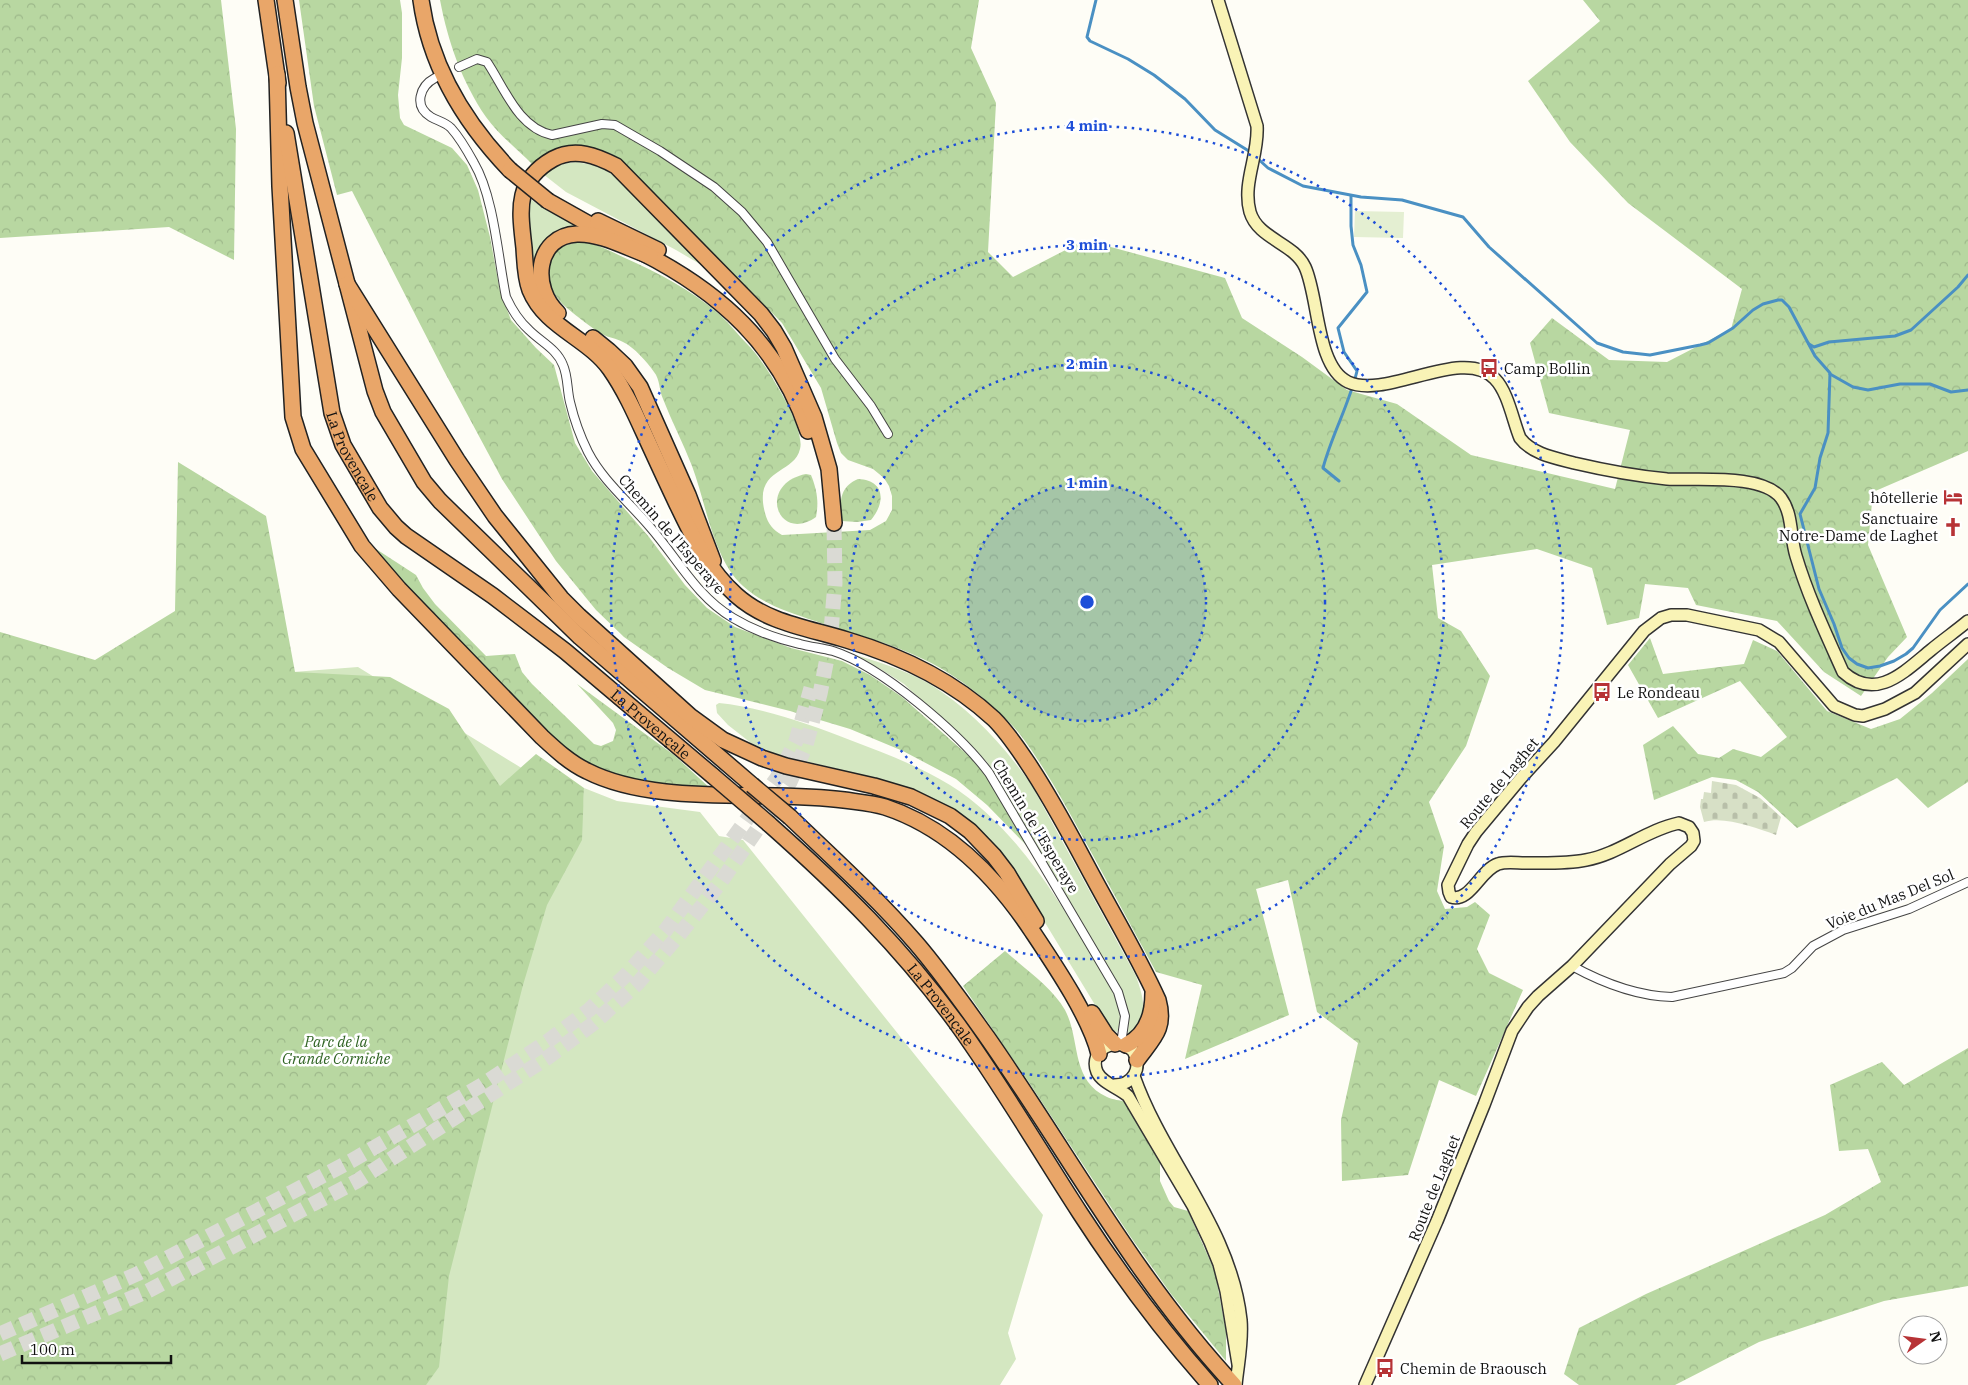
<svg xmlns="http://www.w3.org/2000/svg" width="1968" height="1385" viewBox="0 0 1968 1385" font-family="'IBM Plex Serif',serif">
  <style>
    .grass { fill: #d4e7c1 }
    .forest { fill: url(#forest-crowns) }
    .cemetery { fill: url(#cemetery-stones) }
    .pitch { fill: #e4efd2 }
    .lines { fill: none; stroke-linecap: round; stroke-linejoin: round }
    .stream { stroke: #4a90c3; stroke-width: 3 }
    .highway-tunnel { stroke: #dadad4; stroke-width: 15; stroke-dasharray: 15 8; stroke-linecap: butt }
    .street-casing { stroke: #444; stroke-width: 10 }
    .secondary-casing { stroke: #333; stroke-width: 14 }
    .highway-casing { stroke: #222; stroke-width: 18 }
    .street { stroke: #fff; stroke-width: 8 }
    .secondary { stroke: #f9f3b6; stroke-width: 11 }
    .highway { stroke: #e9a669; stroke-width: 15 }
    .highway-bridge-casing { stroke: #222; stroke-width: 18; stroke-linecap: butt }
    .highway-bridge { stroke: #e9a669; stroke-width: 15 }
    .ring { fill: none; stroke: #1d4ed8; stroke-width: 2.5; stroke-dasharray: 2.5 5 }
    .labels { text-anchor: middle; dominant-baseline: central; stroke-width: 5; stroke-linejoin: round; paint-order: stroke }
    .poi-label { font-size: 15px; fill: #111; stroke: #fff; text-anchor: start }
    .street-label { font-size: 15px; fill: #111; stroke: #fff }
    .park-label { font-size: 15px; font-style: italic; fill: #316525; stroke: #fff }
    .centre { fill: #1d4ed8; stroke: #fff; stroke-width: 2.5 }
    .ring-label { font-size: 15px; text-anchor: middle; font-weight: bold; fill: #1d4ed8; stroke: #fff; stroke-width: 5; stroke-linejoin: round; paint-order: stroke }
  </style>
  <defs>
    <pattern id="forest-crowns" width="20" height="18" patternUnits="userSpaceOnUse" patternTransform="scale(1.25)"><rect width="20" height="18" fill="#b8d7a1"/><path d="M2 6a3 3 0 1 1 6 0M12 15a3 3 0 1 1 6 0" fill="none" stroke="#9db88a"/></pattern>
    <pattern id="cemetery-stones" width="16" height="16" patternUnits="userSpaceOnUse" patternTransform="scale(1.25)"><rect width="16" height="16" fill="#d7e0c6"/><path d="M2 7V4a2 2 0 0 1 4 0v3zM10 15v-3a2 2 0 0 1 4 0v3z" fill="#b8bfa9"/></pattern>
  </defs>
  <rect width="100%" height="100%" fill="#fefdf6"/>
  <g class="grass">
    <path d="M576,162L599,166L622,181L710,270L676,250L566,192L543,174C552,166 564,163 576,162Z"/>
    <path d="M530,199L548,211L577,226C556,228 540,239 534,260L531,259L528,215Z"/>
    <path d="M0,653L114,686L358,667L583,806L584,788L617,801L700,812L719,836L743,840L1043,1215L1008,1333L1016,1359L1000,1385H0Z"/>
    <path d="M849,653C875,661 903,669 928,683C970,708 1003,745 1031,784L1136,976C1144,1000 1149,1013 1130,1033H1128L1129,1013L1119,985L987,762L904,684L882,670Z"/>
    <path d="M719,703C761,707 810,724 850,740C884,753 919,766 950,785C1012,824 1053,891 1090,952C1102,972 1129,1009 1117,1032L1111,1030L1106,1023L1027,893L978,829L958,812L916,791L882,780L773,753L751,743L728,725L717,713L716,705Z"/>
  </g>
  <g class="forest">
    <path d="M0,0H221L236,129L234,260L169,227L0,238Z"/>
    <path d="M299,0H400L402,13V58L398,95L400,118L404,125L452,148L467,165L478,190L490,237L500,291L511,320L536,348L554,365L575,443L592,471L649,537L685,585L707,608L735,627L791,648L842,661L870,675L902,697L970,757L985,774L1029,848L987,805L956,779L903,751L850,729L790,711L705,690L668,668L624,637L596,610L556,561L502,479L444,371L352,191L337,195L314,106Z"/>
    <path d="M440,0H979L971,48L996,103L988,252L1013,277L1085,240L1225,278L1242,318L1302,357L1347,390L1397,404L1471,455L1615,489L1630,430L1549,413L1530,343L1552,318L1609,360L1667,362L1731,329L1742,289L1628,203L1570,142L1528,81L1600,21L1583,0H1968V451L1873,492L1868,545L1907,637L1888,657L1861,696L1824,672L1777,621L1696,605L1688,588L1645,584L1639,618L1607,625L1592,568L1537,549L1432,565L1438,618L1461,631L1490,676L1466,746L1429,802L1444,846L1437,891L1445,909L1467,907L1475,902L1490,915L1477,949L1489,973L1523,990L1476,1096L1439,1080L1408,1175L1342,1181L1341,1120L1358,1043L1317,1012L1288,880L1256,889L1289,1015L1185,1059L1202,985L1156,972C1134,931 1112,891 1090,850C1069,812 1048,772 1022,737C1001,709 957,675 925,660C891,643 851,633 815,621C789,612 764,605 743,586C713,559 706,503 692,466C683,443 672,422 663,399C659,390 660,379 654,372C647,362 634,347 623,342C616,338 609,338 602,334C590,327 578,317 567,308C534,281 546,234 592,244C603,247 614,253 625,258C659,273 691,290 719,314C730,324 739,336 749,346C765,362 806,428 800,449C794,475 753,467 765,513C768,524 773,530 782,535L870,530L886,521L892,510V496L889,486L884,478L873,469L848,460L841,453L837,443L821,388L782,323L638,177L612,154L582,147L558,148L532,164C517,149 498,134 486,117C462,82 448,42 440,0Z"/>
    <path d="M178,462L266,516L295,672L390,677L449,709L500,786L536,754L584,788L582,840L547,905L523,985L449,1276L439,1367L426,1385H0V632L95,660L175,611Z"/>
    <path d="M806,474L811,475C817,490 819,502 816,517C778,544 756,484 806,474Z"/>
    <path d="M858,479C885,480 886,502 871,520L857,522L841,521C840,502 839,487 858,479Z"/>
    <path d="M373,547L416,575L423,588L435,604L486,656L515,654L522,672L532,684L594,744L601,746L613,741L616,730L613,723L577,684L674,755L711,789L662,787L611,773L582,760L555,740L393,573Z"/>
    <path d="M1650,638L1663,674L1744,664L1753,640L1777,651L1827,711L1871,729L1900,719L1932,693L1968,659V782L1928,808L1897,778L1797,828L1758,792L1736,780L1712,777L1654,800L1643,745L1673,726L1698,754L1719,758L1733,749L1761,757L1787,737L1740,681L1658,718L1628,665Z"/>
    <path d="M1005,951C1025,969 1052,987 1065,1010C1081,1040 1070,1080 1107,1097C1113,1100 1120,1100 1126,1102L1160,1162V1181L1169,1201L1174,1207L1188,1211L1215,1272L1226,1332V1361L1171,1294L1130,1236L1028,1081L963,986Z"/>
    <path d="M1968,1048V1286L1884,1301L1759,1342L1675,1385H1579L1564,1374L1579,1328L1646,1294L1825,1215L1881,1182L1868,1149L1839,1151L1830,1085L1882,1062L1904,1085Z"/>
  </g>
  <path class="cemetery" d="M1712,781L1736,785L1760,798L1781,817L1776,835C1756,828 1725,816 1704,822L1700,807L1701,799H1703L1704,792L1711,793Z"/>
  <path class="pitch" d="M1355,211L1404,212L1403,238L1354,237Z"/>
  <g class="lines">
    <g class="stream">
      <path d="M1096,0L1087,37L1090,41L1128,59L1154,75L1185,99L1215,130L1252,153"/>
      <path d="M1256,157L1268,168L1303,186L1361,197L1402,200L1463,217L1489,247L1597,343L1623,352L1650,355L1700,345L1708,343L1733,328L1753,310L1763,304L1778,300H1782L1789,307L1815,356L1830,373L1828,433L1820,458L1815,488L1800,514L1819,589L1834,624L1842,648L1849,658L1857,664L1868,668L1880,666L1894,661L1906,654L1913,648L1940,610L1968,584"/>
      <path d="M1809,344L1814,347L1829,342L1895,336L1911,330L1958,287L1968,275"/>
      <path d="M1830,374L1853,387L1868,390L1900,384H1930L1951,392L1968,390"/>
      <path d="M1339,481L1323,468C1332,434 1349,405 1357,371L1344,352L1338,328L1367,292L1361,265L1353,245L1351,226V196"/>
    </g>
    <g class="highway-tunnel">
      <path d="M0,1334L137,1274L351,1161L482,1085L548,1041L589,1010L626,975L665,931L777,778L796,741L811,688"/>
      <path d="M0,1354L148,1291L357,1181L547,1058L594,1023L638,983L679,935L720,883L790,782L806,745L820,694L830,643L835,583L834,523"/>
    </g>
    <g class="street-casing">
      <g id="street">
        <path d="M459,67L477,59L487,62C504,87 518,128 552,135L602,124L615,125L660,151L714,187L742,212L767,242L835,359L871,406L888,434"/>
        <path d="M435,78C420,86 413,106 431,117C438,121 445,122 451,128C460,138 468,152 474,163C494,197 498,258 506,297C512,310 519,321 529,330C541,342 557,349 563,365C568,376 567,390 570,402C574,419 580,436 588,452C603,481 629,502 650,527C678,559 696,596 733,618C753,630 778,639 800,644C811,647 822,648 833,651C881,666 959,733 989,773L1118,992L1125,1016L1121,1044"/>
        <path d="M1572,966C1603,983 1636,996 1672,997L1784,973L1792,968L1813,946L1843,930L1909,909L1968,882"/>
      </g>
    </g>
    <g class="secondary-casing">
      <g id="secondary">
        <path d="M1218,0L1257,126C1259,155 1242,183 1250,212C1258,239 1294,243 1305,267C1319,297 1316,367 1348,382C1387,400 1463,345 1495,379C1508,392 1513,421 1520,438C1532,454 1555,458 1574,463C1604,470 1636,476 1667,479C1696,481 1762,473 1781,498C1793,514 1790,537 1796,556C1808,596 1826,634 1843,672C1876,702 1904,672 1931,650C1943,640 1956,631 1968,621"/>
        <path d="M1134,1076C1164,1161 1231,1228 1241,1320C1243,1342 1238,1364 1236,1385"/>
        <path d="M1114,1085C1133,1085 1143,1068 1133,1051C1116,1035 1088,1050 1097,1072C1102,1083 1119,1088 1128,1096L1193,1206L1210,1242L1219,1264L1226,1291L1238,1364"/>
        <path d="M1365,1385L1437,1221L1484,1105L1512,1031L1528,1007L1538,996L1572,966L1670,864L1691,846L1694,841L1693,833L1689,827L1679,823C1646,830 1619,854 1586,860C1566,864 1545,863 1525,863C1517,863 1506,861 1498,864C1480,870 1470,903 1451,897L1449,892L1448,885L1468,844L1476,832L1521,778L1554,742L1644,631L1661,618L1671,615H1687L1759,630L1779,642L1834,706L1855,715L1863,716L1885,709L1915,693L1968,644"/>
      </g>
    </g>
    <g class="highway-casing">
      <g id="highway">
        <path d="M266,0L278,83"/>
        <path d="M285,0L298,87L305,123L375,391L383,412L424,482L440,501L580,637L752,785"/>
        <path d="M421,0C430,66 465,123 510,170"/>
        <path d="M277,74L280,186L293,417L303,449L362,546L399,589L542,737C556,750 570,763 587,771C658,807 765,789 844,800C858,802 872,803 885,807C949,828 996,877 1032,931C1054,964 1090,1017 1099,1054"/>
        <path id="s1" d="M286,133L332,413L343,445L380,508L396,527L406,536L493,596L565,651L713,776"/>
        <path d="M548,201L605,233"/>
        <path d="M598,221L658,250"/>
        <path d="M641,252C720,292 779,345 808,431"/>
        <path d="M347,284L457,460L495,516L561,598L579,616L690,716L723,740L762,758L786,766L874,786L911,797L950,816L970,831L994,856L1007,873L1036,921"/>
        <path d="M558,313C531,288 535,236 577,234C601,233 627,248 650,256"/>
        <path d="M593,338L609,351L625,366L640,387L688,495L713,561"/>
        <path d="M834,523L829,469L814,417L784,348L774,331L761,314L616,166C597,156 575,147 553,159C514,181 520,211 524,248C525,262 525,277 530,290C545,327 588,338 610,369C624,389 634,411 644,433C655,457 666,481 677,504C693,537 708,570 736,595C767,623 809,628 847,640C901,656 952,680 994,719C1007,732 1017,747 1027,762C1052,799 1072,838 1093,877C1115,918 1139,958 1158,1000C1166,1029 1153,1038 1137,1060"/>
        <path d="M790,817C833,858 877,898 916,943C941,972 964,1005 987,1037C1069,1154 1136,1280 1234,1385"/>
        <path id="s2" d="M769,824C840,887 902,948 958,1025C1002,1086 1039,1150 1080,1213C1119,1273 1162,1331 1210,1385"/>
        <path d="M1092,1013L1106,1035L1115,1044"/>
        <path d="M1126,1045C1147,1035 1153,1015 1153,993"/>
      </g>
    </g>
    <use href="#street" class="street"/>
    <use href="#secondary" class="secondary"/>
    <use href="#highway" class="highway"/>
    <g class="highway-bridge-casing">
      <g id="highway-bridge">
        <path d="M510,170L548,201"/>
        <path d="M713,776L769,824"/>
        <path d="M752,785L790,817"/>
      </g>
    </g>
    <use href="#highway-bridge" class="highway-bridge"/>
  </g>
  <circle cx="1087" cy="602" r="119" fill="#1d4ed8" fill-opacity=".12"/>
  <g class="ring">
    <circle cx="1087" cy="602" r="119"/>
    <circle cx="1087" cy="602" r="238"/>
    <circle cx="1087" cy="602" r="357"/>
    <circle cx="1087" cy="602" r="476"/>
  </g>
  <defs>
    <g id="bus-bare" transform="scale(1.5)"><path d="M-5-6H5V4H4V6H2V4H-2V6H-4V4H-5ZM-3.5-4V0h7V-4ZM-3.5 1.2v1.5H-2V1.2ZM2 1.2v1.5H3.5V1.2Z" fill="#b73336" stroke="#fff" stroke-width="2.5" paint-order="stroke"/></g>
    <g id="hotel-bare" transform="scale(1.5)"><path d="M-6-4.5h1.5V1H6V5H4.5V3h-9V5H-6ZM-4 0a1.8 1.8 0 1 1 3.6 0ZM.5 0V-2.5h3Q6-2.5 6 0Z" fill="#b73336" stroke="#fff" stroke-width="2.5" paint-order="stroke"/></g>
    <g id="church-bare" transform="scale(1.5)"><path d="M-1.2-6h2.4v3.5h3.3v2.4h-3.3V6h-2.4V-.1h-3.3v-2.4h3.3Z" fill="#b73336" stroke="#fff" stroke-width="2.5" paint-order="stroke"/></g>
  </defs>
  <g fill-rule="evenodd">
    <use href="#bus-bare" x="1489" y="368"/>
    <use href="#hotel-bare" x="1953" y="497"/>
    <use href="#church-bare" x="1953" y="527"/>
    <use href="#bus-bare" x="1602" y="692"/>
    <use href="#bus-bare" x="1385" y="1368"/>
  </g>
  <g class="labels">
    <g class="poi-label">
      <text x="1504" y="368">Camp Bollin</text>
      <text x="1938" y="497" text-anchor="end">hôtellerie</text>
      <text x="1938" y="518" text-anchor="end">Sanctuaire<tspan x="1938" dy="17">Notre-Dame de Laghet</tspan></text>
      <text x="1617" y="692">Le Rondeau</text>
      <text x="1400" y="1368">Chemin de Braousch</text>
    </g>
    <g class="street-label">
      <text stroke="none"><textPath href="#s1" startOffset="332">La Provençale</textPath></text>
      <text transform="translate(672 534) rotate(49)">Chemin de l'Esperaye</text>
      <text stroke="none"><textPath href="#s1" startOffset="738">La Provençale</textPath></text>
      <text transform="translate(1499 783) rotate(-50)">Route de Laghet</text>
      <text transform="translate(1036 826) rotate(59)">Chemin de l'Esperaye</text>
      <text transform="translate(1890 899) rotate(-22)">Voie du Mas Del Sol</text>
      <text stroke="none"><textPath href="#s2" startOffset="250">La Provençale</textPath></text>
      <text transform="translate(1434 1188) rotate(-68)">Route de Laghet</text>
    </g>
    <g class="park-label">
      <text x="336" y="1041">Parc de la<tspan x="336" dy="17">Grande Corniche</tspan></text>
    </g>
  </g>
  <circle cx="1087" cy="602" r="8" class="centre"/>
  <g class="ring-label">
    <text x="1087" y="131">4 min</text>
    <text x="1087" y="250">3 min</text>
    <text x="1087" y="369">2 min</text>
    <text x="1087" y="488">1 min</text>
  </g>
  <g transform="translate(1923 1340) rotate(76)"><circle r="24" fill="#ffffff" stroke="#a0a0a0"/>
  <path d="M0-4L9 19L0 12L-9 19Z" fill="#b73336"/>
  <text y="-8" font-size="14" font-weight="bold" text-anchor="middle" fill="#111111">N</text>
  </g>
  <path d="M22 1355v8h149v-8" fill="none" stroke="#111111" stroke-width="2.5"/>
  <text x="30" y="1355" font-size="15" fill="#111111" stroke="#ffffff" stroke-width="4" paint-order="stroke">100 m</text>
</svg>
